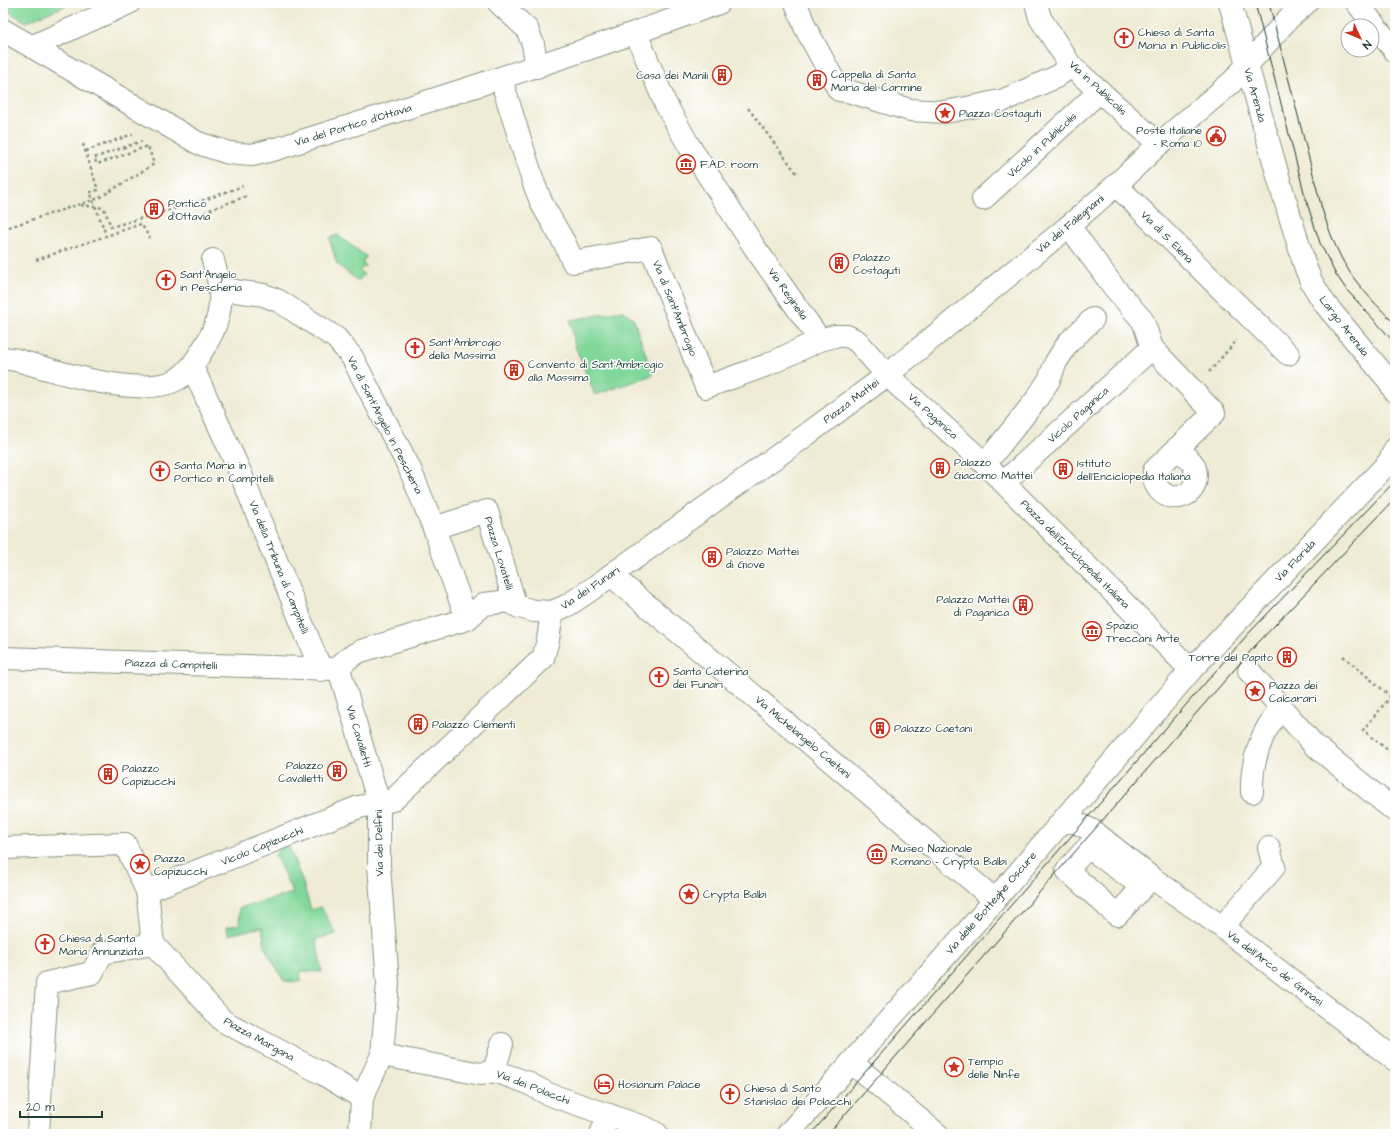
<svg xmlns="http://www.w3.org/2000/svg" width="1398" height="1137" viewBox="0 0 1398 1137" font-family="'Architects Daughter',sans-serif">
  <style>
    .green { fill: #82d79a; stroke: #508a67 }
    .lines { fill: none; stroke-linecap: round; stroke-linejoin: round }
    .minor-casing { stroke: #879484; stroke-width: 24 }
    .path { stroke: #879484; stroke-width: 2.5; stroke-dasharray: 3 3; stroke-linecap: butt }
    .minor { stroke: #fff; stroke-width: 22 }
    .tram { stroke: #1f3d34; stroke-width: 1 }
    .path-bridge { stroke: #879484; stroke-width: 2.5; stroke-dasharray: 3 3; stroke-linecap: butt }
    .labels { text-anchor: middle; dominant-baseline: central; stroke-width: 3; stroke-linejoin: round; paint-order: stroke }
    .poi-label { font-size: 11px; fill: #1f3d34; stroke: #fff; text-anchor: start }
    .street-label { font-size: 11px; fill: #1f3d34; stroke: #fff }
  </style>
  <rect width="100%" height="100%" fill="#fff"/>
  <filter id="ink" filterUnits="userSpaceOnUse"><feTurbulence type="fractalNoise" baseFrequency=".025" numOctaves="2"/><feDisplacementMap in="SourceGraphic" scale="8" xChannelSelector="R" yChannelSelector="G"/><feConvolveMatrix kernelMatrix="1 2 1 2 8 2 1 2 1" color-interpolation-filters="sRGB"/></filter>
  <filter id="wash" filterUnits="userSpaceOnUse"><feTurbulence type="fractalNoise" baseFrequency=".012" numOctaves="4" result="noise"/><feDisplacementMap in="SourceGraphic" scale="16" xChannelSelector="R" yChannelSelector="G"/><feGaussianBlur stdDeviation="0.9" result="paint"/><feColorMatrix in="noise" values="0 0 0 0 0 0 0 0 0 0 0 0 0 0 0 0 0 1.4 0 .05"/><feComposite in="paint" operator="in"/></filter>
  <g filter="url(#wash)">
    <rect width="100%" height="100%" fill="#efebd4"/>
    <g class="green">
      <path d="M3,3H72L26,22L3,8Z"/>
      <path d="M337,235L367,257L362,262L366,266L359,270L364,275L358,281L337,264L329,238Z"/>
      <path d="M623,311L633,318L653,375L595,395L575,346L570,320Z"/>
      <path d="M286,840L302,880L311,910L321,907L336,934L316,939L322,972L300,971L301,982L284,981L265,948L262,927L228,935L227,927L240,924L239,908L293,893L275,855Z"/>
    </g>
  </g>
  <g filter="url(#ink)">
    <g class="lines">
      <g class="minor-casing">
        <g id="minor">
          <path d="M499,3L527,29L533,44L537,67"/>
          <path d="M796,3L805,27L839,90L851,92L910,110L945,112L982,105L1004,100L1056,77L1071,66"/>
          <path d="M1036,3L1040,18L1071,66L1159,144"/>
          <path d="M1230,3L1281,187L1306,269L1312,283L1325,304L1389,381L1395,392"/>
          <path d="M1357,3L1395,51"/>
          <path d="M3,30L198,143L229,153L239,154L252,155L276,149C424,103 573,56 719,3"/>
          <path d="M636,33L665,103L688,144L755,248L820,340"/>
          <path d="M33,46L129,3"/>
          <path d="M501,79L534,184L542,204L565,244L573,262L651,248L706,387L767,365L820,340L835,336H847L857,341L887,375L985,464L1191,670"/>
          <path d="M1116,185L1219,287L1288,354"/>
          <path d="M983,199L1100,91"/>
          <path d="M1069,226L1113,286L1143,321L1152,348L1214,413L1154,471C1151,504 1196,506 1196,476C1196,472 1195,467 1193,464C1189,458 1182,453 1177,448"/>
          <path d="M213,260C215,269 219,280 220,290C223,320 208,343 192,366L240,472L321,670"/>
          <path d="M220,289L264,295L279,301L336,338L352,357L409,467L434,528L467,619"/>
          <path d="M3,358L17,360C55,371 140,399 176,380C182,377 187,371 192,366"/>
          <path d="M985,464L1036,400L1049,380L1056,362L1068,343L1093,319"/>
          <path d="M1004,482L1152,348"/>
          <path d="M434,528L487,511L513,597L509,601"/>
          <path d="M611,575L995,900"/>
          <path d="M3,658L334,669"/>
          <path d="M339,669C344,660 351,656 361,651L467,619L484,604L509,601L519,607L534,611L552,612L568,605L589,591L798,441L887,375L1069,226L1116,185L1159,144L1232,82L1288,19L1306,3"/>
          <path d="M339,669L379,803V866L388,983L382,1055L362,1098L360,1134"/>
          <path d="M1249,671L1314,745L1395,811"/>
          <path d="M1252,792C1251,762 1261,730 1282,708"/>
          <path d="M1060,824L1066,822H1075L1093,831L1152,878L1222,927L1395,1060"/>
          <path d="M1088,847L1143,887L1117,915L1067,870Z"/>
          <path d="M3,848L125,844L147,891L153,944"/>
          <path d="M147,891L359,807L393,800L543,658L548,640L552,612"/>
          <path d="M1222,927L1274,867L1269,848"/>
          <path d="M153,944L223,1021L323,1074L362,1098"/>
          <path d="M382,1055L481,1074L494,1071L526,1082L548,1094L646,1128L657,1134"/>
          <path d="M852,1063L937,1134"/>
          <path d="M494,1071L502,1044"/>
          <path d="M38,1134L47,983L92,973L102,953L153,944"/>
          <path d="M601,1134L609,1115"/>
          <path d="M788,1134L995,900L1191,670L1389,462L1395,449"/>
        </g>
      </g>
      <g class="path">
        <path d="M26,3L30,5V3"/>
        <path d="M30,5L42,3"/>
        <path d="M748,108L798,175"/>
        <path d="M83,144L98,190L91,192V195"/>
        <path d="M86,151L133,134"/>
        <path d="M81,205L104,208L111,227L204,200L243,186"/>
        <path d="M204,212L247,196"/>
        <path d="M3,229L99,198L154,164L148,146L97,164L94,158L142,141"/>
        <path d="M36,260L141,224L150,238"/>
        <path d="M1209,372L1237,340"/>
        <path d="M1343,656L1395,700"/>
        <path d="M1391,696L1363,730L1395,756"/>
      </g>
      <use href="#minor" class="minor"/>
      <g class="tram">
        <path d="M1255,3L1306,200L1320,243L1335,273L1346,289L1395,343"/>
        <path d="M1269,3L1322,209C1329,230 1336,251 1349,271C1361,290 1379,307 1395,324"/>
        <path d="M811,1134L1248,634L1395,481"/>
        <path d="M828,1134L1255,646L1395,499"/>
      </g>
      <path class="path-bridge" d="M91,195L105,232"/>
    </g>
  </g>
  <defs>
    <g id="church-ring" transform="scale(1)"><circle r="9.5" fill="#fff" stroke="#c8321e" stroke-width="1.5"/><path d="M-1.2-6h2.4v3.5h3.3v2.4h-3.3V6h-2.4V-.1h-3.3v-2.4h3.3Z" fill="#c8321e"/></g>
    <g id="building-ring" transform="scale(1)"><circle r="9.5" fill="#fff" stroke="#c8321e" stroke-width="1.5"/><path d="M-4-6H4V6H1V3H-1V6H-4ZM-2.5-4.3h1.7v1.8h-1.7ZM.8-4.3h1.7v1.8H.8ZM-2.5-1h1.7V.8h-1.7ZM.8-1h1.7V.8H.8Z" fill="#c8321e"/></g>
    <g id="sight-ring" transform="scale(1)"><circle r="9.5" fill="#fff" stroke="#c8321e" stroke-width="1.5"/><path d="M0-6L1.8-2.2L6-1.7L2.9 1.2L3.7 5.4L0 3.3L-3.7 5.4L-2.9 1.2L-6-1.7L-1.8-2.2Z" fill="#c8321e"/></g>
    <g id="civic-ring" transform="scale(1)"><circle r="9.5" fill="#fff" stroke="#c8321e" stroke-width="1.5"/><path d="M-.6-6.5H3V-4.5H.6V-3L4-1V1h2V6H-6V1h2V-1L-.6-3ZM-1.2 2.5V6h2.4V2.5Z" fill="#c8321e"/></g>
    <g id="museum-ring" transform="scale(1)"><circle r="9.5" fill="#fff" stroke="#c8321e" stroke-width="1.5"/><path d="M0-6L6-3V-2H-6V-3ZM-5-1h2V3h-2ZM-1-1h2V3h-2ZM3-1h2V3H3ZM-6 4H6V6H-6Z" fill="#c8321e"/></g>
    <g id="hotel-ring" transform="scale(1)"><circle r="9.5" fill="#fff" stroke="#c8321e" stroke-width="1.5"/><path d="M-6-4.5h1.5V1H6V5H4.5V3h-9V5H-6ZM-4 0a1.8 1.8 0 1 1 3.6 0ZM.5 0V-2.5h3Q6-2.5 6 0Z" fill="#c8321e"/></g>
  </defs>
  <g fill-rule="evenodd">
    <use href="#church-ring" x="1124" y="38"/>
    <use href="#building-ring" x="722" y="75"/>
    <use href="#building-ring" x="817" y="80"/>
    <use href="#sight-ring" x="945" y="113"/>
    <use href="#civic-ring" x="1216" y="136"/>
    <use href="#museum-ring" x="686" y="164"/>
    <use href="#building-ring" x="154" y="209"/>
    <use href="#building-ring" x="839" y="263"/>
    <use href="#church-ring" x="166" y="280"/>
    <use href="#church-ring" x="415" y="348"/>
    <use href="#building-ring" x="514" y="370"/>
    <use href="#building-ring" x="940" y="468"/>
    <use href="#building-ring" x="1063" y="469"/>
    <use href="#church-ring" x="160" y="471"/>
    <use href="#building-ring" x="712" y="557"/>
    <use href="#building-ring" x="1023" y="605"/>
    <use href="#museum-ring" x="1092" y="631"/>
    <use href="#building-ring" x="1287" y="657"/>
    <use href="#church-ring" x="659" y="677"/>
    <use href="#sight-ring" x="1255" y="691"/>
    <use href="#building-ring" x="418" y="724"/>
    <use href="#building-ring" x="880" y="728"/>
    <use href="#building-ring" x="337" y="771"/>
    <use href="#building-ring" x="108" y="774"/>
    <use href="#museum-ring" x="877" y="854"/>
    <use href="#sight-ring" x="140" y="864"/>
    <use href="#sight-ring" x="689" y="894"/>
    <use href="#church-ring" x="45" y="944"/>
    <use href="#sight-ring" x="954" y="1067"/>
    <use href="#hotel-ring" x="604" y="1084"/>
    <use href="#church-ring" x="730" y="1094"/>
  </g>
  <g class="labels">
    <g class="poi-label">
      <text x="1138" y="32">Chiesa di Santa<tspan x="1138" dy="13">Maria in Publicolis</tspan></text>
      <text x="831" y="74">Cappella di Santa<tspan x="831" dy="13">Maria del Carmine</tspan></text>
      <text x="708" y="75" text-anchor="end">Casa dei Manili</text>
      <text x="959" y="113">Piazza Costaguti</text>
      <text x="1202" y="130" text-anchor="end">Poste Italiane<tspan x="1202" dy="13">– Roma 10</tspan></text>
      <text x="700" y="164">F.A.D. room</text>
      <text x="168" y="203">Portico<tspan x="168" dy="13">d'Ottavia</tspan></text>
      <text x="853" y="257">Palazzo<tspan x="853" dy="13">Costaguti</tspan></text>
      <text x="180" y="274">Sant’Angelo<tspan x="180" dy="13">in Pescheria</tspan></text>
      <text x="429" y="342">Sant’Ambrogio<tspan x="429" dy="13">della Massima</tspan></text>
      <text x="528" y="364">Convento di Sant'Ambrogio<tspan x="528" dy="13">alla Massima</tspan></text>
      <text x="954" y="462">Palazzo<tspan x="954" dy="13">Giacomo Mattei</tspan></text>
      <text x="1077" y="463">Istituto<tspan x="1077" dy="13">dell'Enciclopedia Italiana</tspan></text>
      <text x="174" y="465">Santa Maria in<tspan x="174" dy="13">Portico in Campitelli</tspan></text>
      <text x="726" y="551">Palazzo Mattei<tspan x="726" dy="13">di Giove</tspan></text>
      <text x="1009" y="599" text-anchor="end">Palazzo Mattei<tspan x="1009" dy="13">di Paganica</tspan></text>
      <text x="1106" y="625">Spazio<tspan x="1106" dy="13">Treccani Arte</tspan></text>
      <text x="1273" y="657" text-anchor="end">Torre del Papito</text>
      <text x="673" y="671">Santa Caterina<tspan x="673" dy="13">dei Funari</tspan></text>
      <text x="1269" y="685">Piazza dei<tspan x="1269" dy="13">Calcarari</tspan></text>
      <text x="432" y="724">Palazzo Clementi</text>
      <text x="894" y="728">Palazzo Caetani</text>
      <text x="323" y="765" text-anchor="end">Palazzo<tspan x="323" dy="13">Cavalletti</tspan></text>
      <text x="122" y="768">Palazzo<tspan x="122" dy="13">Capizucchi</tspan></text>
      <text x="891" y="848">Museo Nazionale<tspan x="891" dy="13">Romano - Crypta Balbi</tspan></text>
      <text x="154" y="858">Piazza<tspan x="154" dy="13">Capizucchi</tspan></text>
      <text x="703" y="894">Crypta Balbi</text>
      <text x="59" y="938">Chiesa di Santa<tspan x="59" dy="13">Maria Annunziata</tspan></text>
      <text x="968" y="1061">Tempio<tspan x="968" dy="13">delle Ninfe</tspan></text>
      <text x="618" y="1084">Hosianum Palace</text>
      <text x="744" y="1088">Chiesa di Santo<tspan x="744" dy="13">Stanislao dei Polacchi</tspan></text>
    </g>
    <g class="street-label">
      <text transform="translate(1098 88) rotate(43)">Via in Publicolis</text>
      <text transform="translate(1255 95) rotate(74)">Via Arenula</text>
      <text transform="translate(353 125) rotate(-17)">Via del Portico d'Ottavia</text>
      <text transform="translate(1042 145) rotate(-43)">Vicolo in Publicolis</text>
      <text transform="translate(1070 224) rotate(-40)">Via dei Falegnami</text>
      <text transform="translate(1167 237) rotate(45)">Via di S. Elena</text>
      <text transform="translate(788 294) rotate(55)">Via Reginella</text>
      <text transform="translate(675 308) rotate(68)">Via di Sant'Ambrogio</text>
      <text transform="translate(1344 326) rotate(52)">Largo Arenula</text>
      <text transform="translate(851 401) rotate(-37)">Piazza Mattei</text>
      <text transform="translate(1078 415) rotate(-42)">Vicolo Paganica</text>
      <text transform="translate(933 416) rotate(42)">Via Paganica</text>
      <text transform="translate(385 425) rotate(63)">Via di Sant'Angelo in Pescheria</text>
      <text transform="translate(499 553) rotate(73)">Piazza Lovatelli</text>
      <text transform="translate(1075 554) rotate(45)">Piazza dell'Enciclopedia Italiana</text>
      <text transform="translate(1295 561) rotate(-46)">Via Florida</text>
      <text transform="translate(279 567) rotate(68)">Via della Tribuna di Campitelli</text>
      <text transform="translate(590 588) rotate(-34)">Via dei Funari</text>
      <text transform="translate(171 664) rotate(2)">Piazza di Campitelli</text>
      <text transform="translate(359 736) rotate(73)">Via Cavalletti</text>
      <text transform="translate(803 737) rotate(40)">Via Michelangelo Caetani</text>
      <text transform="translate(379 843) rotate(-91)">Via dei Delfini</text>
      <text transform="translate(262 846) rotate(-22)">Vicolo Capizucchi</text>
      <text transform="translate(991 903) rotate(-49)">Via delle Botteghe Oscure</text>
      <text transform="translate(1275 968) rotate(37)">Via dell'Arco de' Ginnasi</text>
      <text transform="translate(259 1039) rotate(29)">Piazza Margana</text>
      <text transform="translate(533 1087) rotate(21)">Via dei Polacchi</text>
    </g>
  </g>
  <rect width="1398" height="1137" fill="none" stroke="#fff" stroke-width="16"/>
  <g transform="translate(1360 38) rotate(134)"><circle r="19" fill="#ffffff" stroke="#a5b1ae"/>
  <path d="M0-3L7 15L0 10L-7 15Z" fill="#c8321e"/>
  <text y="-6" font-size="11" font-weight="bold" text-anchor="middle" fill="#1f3d34">N</text>
  </g>
  <path d="M20 1111v6h82v-6" fill="none" stroke="#1f3d34" stroke-width="2"/>
  <text x="26" y="1111" font-size="12" fill="#1f3d34" stroke="#ffffff" stroke-width="3" paint-order="stroke">20 m</text>
</svg>
